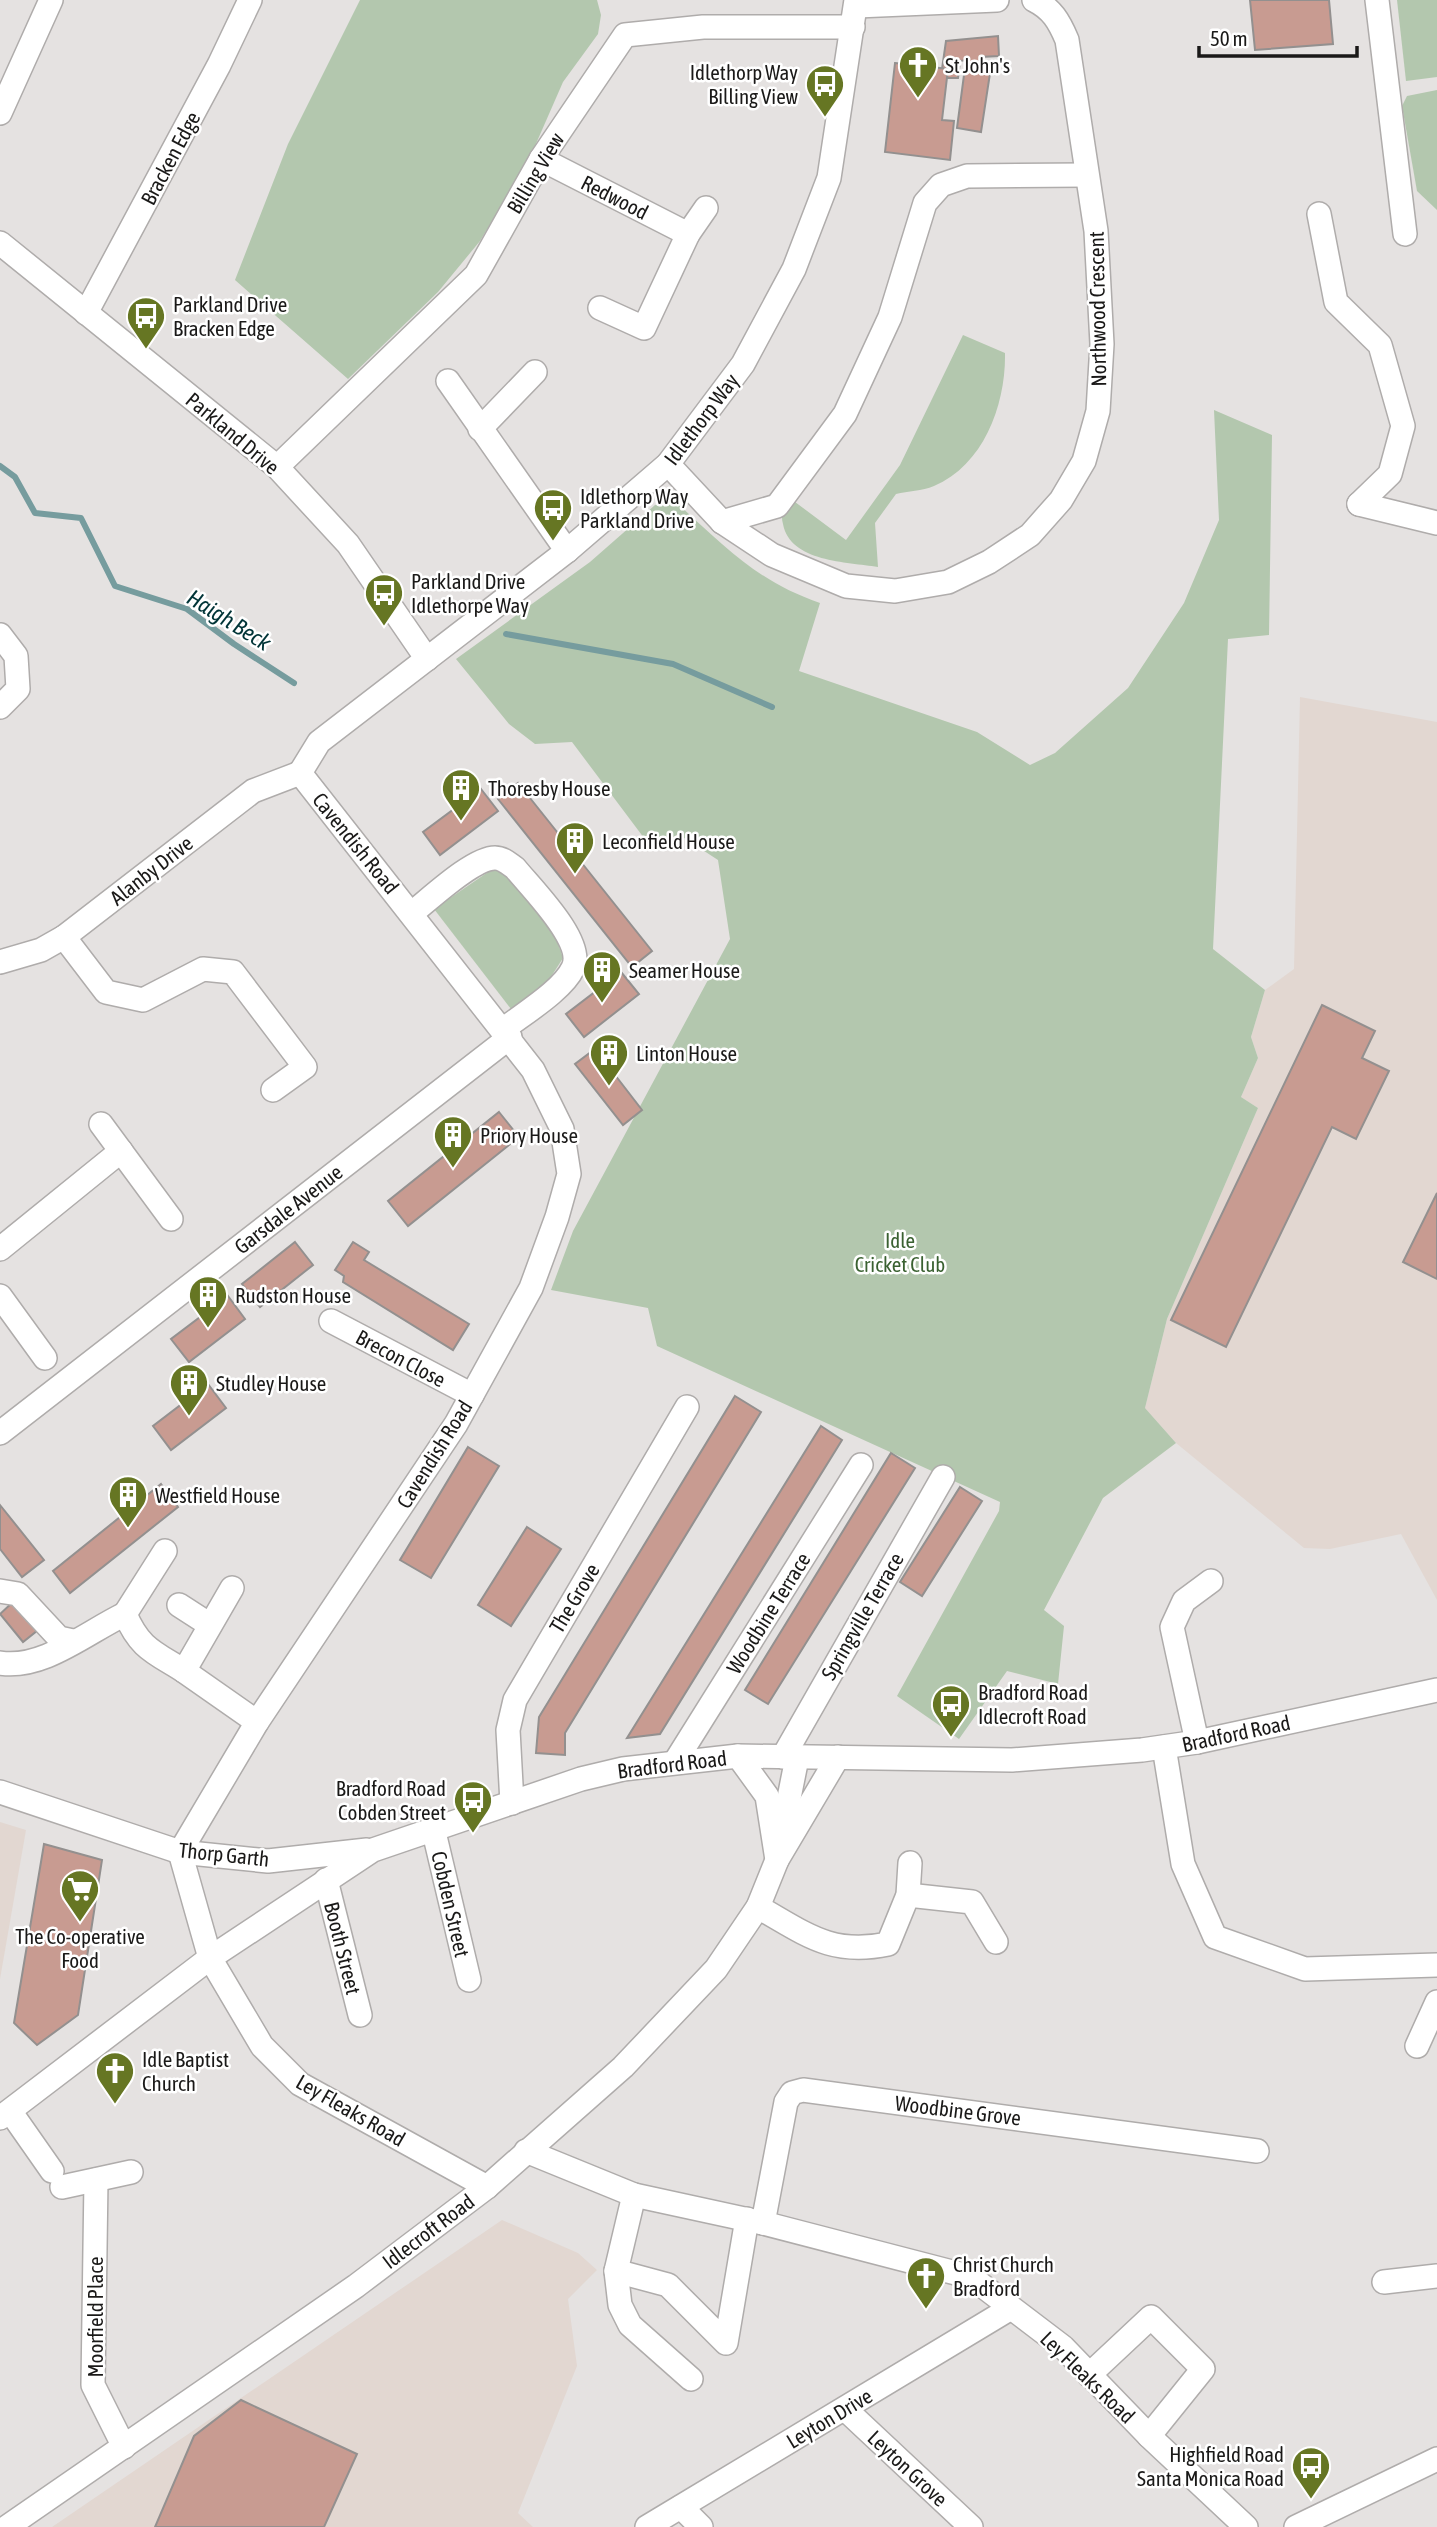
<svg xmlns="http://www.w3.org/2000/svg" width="1437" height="2527" viewBox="0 0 1437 2527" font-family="'Asap Condensed',sans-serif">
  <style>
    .built { fill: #e2d7d1 }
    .green { fill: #b3c7ae }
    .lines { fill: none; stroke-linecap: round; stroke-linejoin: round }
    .stream { stroke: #769c9e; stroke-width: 6 }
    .building { fill: #c89b91; stroke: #93908f; stroke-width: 2 }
    .minor-casing { stroke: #afacab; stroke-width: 26 }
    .minor { stroke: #fff; stroke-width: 23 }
    .labels { text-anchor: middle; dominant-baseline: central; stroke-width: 5; stroke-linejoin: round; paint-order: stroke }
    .poi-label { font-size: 21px; fill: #1a1918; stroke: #fff; text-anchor: start }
    .street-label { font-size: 21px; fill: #1a1918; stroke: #fff }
    .park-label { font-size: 21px; fill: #3a6131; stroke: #fff }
    .water-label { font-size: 23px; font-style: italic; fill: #003437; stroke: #fff }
  </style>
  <rect width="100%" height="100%" fill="#e5e2e1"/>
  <g class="built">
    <path d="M1300,697L1437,722V1600L1401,1534L1330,1549L1304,1548L1176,1443L1145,1408L1167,1319L1258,1108L1241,1097L1258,1058L1251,1037L1265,990L1294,969Z"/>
    <path d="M0,1822L26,1830L0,1979Z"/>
    <path d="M502,2220L578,2253L597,2270L568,2299L577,2366L518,2513L533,2527H52Z"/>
  </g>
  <g class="green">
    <path d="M360,0H597L601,15L598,34L563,82L528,162L480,241L438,292L348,379L235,280L288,144Z"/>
    <path d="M1397,0H1437V77L1406,81Z"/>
    <path d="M1437,90V210L1417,191L1402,106L1407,96Z"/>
    <path d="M963,335L1005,353C1006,404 984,465 934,486C922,491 908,491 896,494L875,523L878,567C847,562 790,562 783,524C780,513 784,507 791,499L846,540L900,465Z"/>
    <path d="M1214,410L1272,435L1269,635L1228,639L1213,949L1265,990L1251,1037L1258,1058L1241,1097L1258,1108L1167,1319L1145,1408L1176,1443L1103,1498L1044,1610L1064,1626L1058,1684L1007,1671L959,1739L897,1696L999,1511L1000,1502L657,1346L648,1308L551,1290L573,1231L730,939L718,860L678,834L653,850L572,742L535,744L509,724L456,659L590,562L655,505L677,503C724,546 758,582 820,603L799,671L977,732L1030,765L1055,753L1128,688L1184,603L1219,520Z"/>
    <path d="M491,870H501C526,891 554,926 563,958L549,980L511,1009L434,909Z"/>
  </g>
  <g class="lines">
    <g class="stream">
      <path d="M0,466L15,477L35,513L81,518L115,586L187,609L234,644L294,683"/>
      <path d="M506,634L673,664L772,707"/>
    </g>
  </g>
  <g class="building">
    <path d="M1250,0H1329L1333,44L1255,50Z"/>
    <path d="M998,36L999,56L980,57L981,66L991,67L981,132L957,128L966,60L960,61L958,78H947L948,69H942L946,41Z"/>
    <path d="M895,63L948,69L942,120L954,121L950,160L885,152Z"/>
    <path d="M518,783L652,951L632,967L498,799Z"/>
    <path d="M481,789L498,811L440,855L423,832Z"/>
    <path d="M621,972L639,994L584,1037L566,1014Z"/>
    <path d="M1322,1005L1375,1031L1362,1058L1389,1071L1356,1139L1332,1127L1226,1347L1171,1320Z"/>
    <path d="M595,1049L642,1110L623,1125L575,1064Z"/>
    <path d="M499,1112L519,1137L408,1226L388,1201Z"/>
    <path d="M1437,1193V1279L1403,1262Z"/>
    <path d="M295,1242L313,1265L260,1307L242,1284Z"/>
    <path d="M353,1242L369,1252L364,1260L469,1324L453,1350L343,1282L344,1276L335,1270Z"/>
    <path d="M228,1296L245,1319L189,1362L171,1339Z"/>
    <path d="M208,1384L226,1408L171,1450L153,1426Z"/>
    <path d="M735,1396L761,1412L565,1733V1755L536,1753L539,1717Z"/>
    <path d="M821,1426L842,1440L660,1734L627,1738Z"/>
    <path d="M468,1447L499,1466L431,1578L400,1560Z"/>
    <path d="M891,1453L915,1468L768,1704L745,1690Z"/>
    <path d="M161,1484L178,1507L70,1593L53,1571Z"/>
    <path d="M960,1487L982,1501L922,1596L900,1582Z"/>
    <path d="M0,1505L44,1560L22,1577L0,1549Z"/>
    <path d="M527,1527L561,1549L511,1626L478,1605Z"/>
    <path d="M14,1601L38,1630L23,1642L0,1614Z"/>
    <path d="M44,1844L102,1860L78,2015L37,2045L14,2023Z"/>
    <path d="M241,2400L357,2454L324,2527H155L194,2436Z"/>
  </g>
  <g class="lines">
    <g class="minor-casing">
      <g id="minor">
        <path d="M1377,0L1405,234"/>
        <path d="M857,6L997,0"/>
        <path d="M0,113L51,0"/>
        <path d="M541,159L688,234"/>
        <path d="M1319,214L1336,302L1380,345L1403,426L1390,474L1359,504"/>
        <path d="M0,243L277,467L348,544L427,659"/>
        <path d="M600,308L644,328L688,234L706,208"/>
        <path d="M86,313L219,65L250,0"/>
        <path d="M448,381L567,551"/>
        <path d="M480,429L535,372"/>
        <path d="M668,464L722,522L772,555L846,586L895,591L948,582L989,562L1030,535L1061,500L1084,461L1098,411L1102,344L1096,231L1067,40C1059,21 1052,9 1034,0"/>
        <path d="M277,467L476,275L541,159L625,35L703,27H853"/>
        <path d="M1359,504L1437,523"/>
        <path d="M722,522L777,506L845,414L890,317L925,203L941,185L967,176L1086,175"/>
        <path d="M0,635L16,656L18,689L0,707"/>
        <path d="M300,773L533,1070L562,1129L569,1174L557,1217L531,1288L456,1424L257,1722L180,1852L210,1958L262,2046L300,2084L487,2187"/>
        <path d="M300,773L319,742L567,551L668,464L743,364L794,269L829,178L856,0"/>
        <path d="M412,913C430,899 473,858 495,858C503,858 509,864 515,868C531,888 586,942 573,968C563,990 523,1014 504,1029"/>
        <path d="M64,937L106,992L143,1000L203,969L233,972L305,1067L273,1090"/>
        <path d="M0,962L41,950L64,937L253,791L300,773"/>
        <path d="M101,1124L171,1219"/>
        <path d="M0,1249L121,1151"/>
        <path d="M0,1296L45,1358"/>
        <path d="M331,1321L472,1395"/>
        <path d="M0,1433L510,1037"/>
        <path d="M232,1588L184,1671L257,1722"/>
        <path d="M0,1591L18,1594L59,1638L73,1641"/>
        <path d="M179,1605L210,1625"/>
        <path d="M125,1614L165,1551"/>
        <path d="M0,1663C43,1670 87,1632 125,1614C140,1649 154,1652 184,1671"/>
        <path d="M1197,1742L1172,1627L1184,1601L1211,1581"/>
        <path d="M1164,1747L1183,1864L1215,1937L1305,1969L1437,1965"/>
        <path d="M738,1756L767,1796L777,1860"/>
        <path d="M783,1757L943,1477"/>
        <path d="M675,1762L861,1465"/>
        <path d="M0,1792L180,1852L268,1861L367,1850"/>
        <path d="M512,1803L508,1730L515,1700L687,1407"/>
        <path d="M433,1828L469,1980"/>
        <path d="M780,1843L797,1758"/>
        <path d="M326,1880L360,2015"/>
        <path d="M908,1895L972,1902L996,1942"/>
        <path d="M758,1907C806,1934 831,1956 888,1944L908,1895L910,1863"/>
        <path d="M1417,2046L1437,2002"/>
        <path d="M10,2111L52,2171"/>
        <path d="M0,2118L210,1958L373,1850L581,1779L623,1769L738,1756L1012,1760L1142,1750L1197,1742L1437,1690"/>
        <path d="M526,2151L634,2195L763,2223L971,2277L1063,2347L1149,2436L1246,2527"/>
        <path d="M96,2180L93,2385L124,2447"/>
        <path d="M62,2187L131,2172"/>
        <path d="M634,2195L616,2271L668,2285L726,2343L747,2219"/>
        <path d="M763,2223L786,2102L792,2093L803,2090L1257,2151"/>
        <path d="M616,2271L620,2305L630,2325L691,2379"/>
        <path d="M1384,2282L1437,2276"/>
        <path d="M1089,2375L1151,2317L1203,2369L1149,2436"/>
        <path d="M845,2409L971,2527"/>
        <path d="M681,2507L701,2527"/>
        <path d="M7,2527L356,2286L487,2187L623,2067L716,1969L758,1907L777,1860L838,1757"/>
        <path d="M647,2527L1011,2308"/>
        <path d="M1296,2527L1437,2459"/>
      </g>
    </g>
    <use href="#minor" class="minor"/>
  </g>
  <defs>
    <g id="church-pin" transform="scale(2.0125)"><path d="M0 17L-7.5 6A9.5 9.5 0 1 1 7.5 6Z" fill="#667623" stroke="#fff"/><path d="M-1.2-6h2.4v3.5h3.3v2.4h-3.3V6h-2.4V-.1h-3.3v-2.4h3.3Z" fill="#fff"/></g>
    <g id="bus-pin" transform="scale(2.0125)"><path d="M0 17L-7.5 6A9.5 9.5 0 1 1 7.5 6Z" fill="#667623" stroke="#fff"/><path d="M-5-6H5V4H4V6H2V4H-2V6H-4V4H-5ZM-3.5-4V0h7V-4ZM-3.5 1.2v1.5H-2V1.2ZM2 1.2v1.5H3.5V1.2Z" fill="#fff"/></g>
    <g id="building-pin" transform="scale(2.0125)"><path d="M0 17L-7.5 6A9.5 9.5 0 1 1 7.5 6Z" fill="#667623" stroke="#fff"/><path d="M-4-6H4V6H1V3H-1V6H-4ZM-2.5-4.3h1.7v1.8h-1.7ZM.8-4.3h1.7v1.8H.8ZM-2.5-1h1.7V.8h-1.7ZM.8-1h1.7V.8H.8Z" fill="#fff"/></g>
    <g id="supermarket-pin" transform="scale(2.0125)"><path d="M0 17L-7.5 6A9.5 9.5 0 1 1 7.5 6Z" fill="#667623" stroke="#fff"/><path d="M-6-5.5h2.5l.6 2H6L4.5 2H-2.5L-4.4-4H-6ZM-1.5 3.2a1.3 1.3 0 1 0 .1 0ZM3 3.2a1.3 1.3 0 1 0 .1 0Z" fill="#fff"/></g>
  </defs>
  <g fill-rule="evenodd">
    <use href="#church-pin" x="918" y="65"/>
    <use href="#bus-pin" x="825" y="84"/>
    <use href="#bus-pin" x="146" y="316"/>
    <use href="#bus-pin" x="553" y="508"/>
    <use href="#bus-pin" x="384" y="593"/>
    <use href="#building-pin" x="461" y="788"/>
    <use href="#building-pin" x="575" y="841"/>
    <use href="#building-pin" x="602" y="970"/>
    <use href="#building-pin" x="609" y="1053"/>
    <use href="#building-pin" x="453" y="1135"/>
    <use href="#building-pin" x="208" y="1295"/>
    <use href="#building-pin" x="189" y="1383"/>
    <use href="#building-pin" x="128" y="1495"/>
    <use href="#bus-pin" x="951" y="1704"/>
    <use href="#bus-pin" x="473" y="1800"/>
    <use href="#supermarket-pin" x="80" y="1889"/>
    <use href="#church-pin" x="115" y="2071"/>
    <use href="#church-pin" x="926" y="2276"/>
    <use href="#bus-pin" x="1311" y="2466"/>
  </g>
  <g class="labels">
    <g class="poi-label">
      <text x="945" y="65">St John's</text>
      <text x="798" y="72" text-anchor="end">Idlethorp Way<tspan x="798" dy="24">Billing View</tspan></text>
      <text x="173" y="304">Parkland Drive<tspan x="173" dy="24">Bracken Edge</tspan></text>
      <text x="580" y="496">Idlethorp Way<tspan x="580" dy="24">Parkland Drive</tspan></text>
      <text x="411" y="581">Parkland Drive<tspan x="411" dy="24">Idlethorpe Way</tspan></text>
      <text x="488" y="788">Thoresby House</text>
      <text x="602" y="841">Leconfield House</text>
      <text x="629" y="970">Seamer House</text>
      <text x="636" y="1053">Linton House</text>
      <text x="480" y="1135">Priory House</text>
      <text x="235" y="1295">Rudston House</text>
      <text x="216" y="1383">Studley House</text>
      <text x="155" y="1495">Westfield House</text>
      <text x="978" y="1692">Bradford Road<tspan x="978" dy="24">Idlecroft Road</tspan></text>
      <text x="446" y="1788" text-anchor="end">Bradford Road<tspan x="446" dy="24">Cobden Street</tspan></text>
      <text x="80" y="1936" text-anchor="middle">The Co-operative<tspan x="80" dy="24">Food</tspan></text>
      <text x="142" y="2059">Idle Baptist<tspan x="142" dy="24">Church</tspan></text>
      <text x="953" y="2264">Christ Church<tspan x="953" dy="24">Bradford</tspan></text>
      <text x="1284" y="2454" text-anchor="end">Highfield Road<tspan x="1284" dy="24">Santa Monica Road</tspan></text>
    </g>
    <g class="street-label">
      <text transform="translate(170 158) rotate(-62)">Bracken Edge</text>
      <text transform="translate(535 173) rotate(-59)">Billing View</text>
      <text transform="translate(615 197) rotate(27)">Redwood</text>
      <text transform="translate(1097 309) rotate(-91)">Northwood Crescent</text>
      <text transform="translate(701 419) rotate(-53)">Idlethorp Way</text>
      <text transform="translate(233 433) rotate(40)">Parkland Drive</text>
      <text transform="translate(356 843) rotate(51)">Cavendish Road</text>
      <text transform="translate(151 870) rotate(-38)">Alanby Drive</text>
      <text transform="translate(288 1209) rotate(-38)">Garsdale Avenue</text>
      <text transform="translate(401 1358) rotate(28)">Brecon Close</text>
      <text transform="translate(434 1454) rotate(-58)">Cavendish Road</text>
      <text transform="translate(574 1598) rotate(-59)">The Grove</text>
      <text transform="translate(768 1613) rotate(-58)">Woodbine Terrace</text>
      <text transform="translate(862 1616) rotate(-60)">Springville Terrace</text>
      <text transform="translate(1236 1733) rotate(-12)">Bradford Road</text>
      <text transform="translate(672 1764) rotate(-7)">Bradford Road</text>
      <text transform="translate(224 1854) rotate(6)">Thorp Garth</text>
      <text transform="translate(451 1904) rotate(77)">Cobden Street</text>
      <text transform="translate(343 1948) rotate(76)">Booth Street</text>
      <text transform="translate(351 2110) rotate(30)">Ley Fleaks Road</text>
      <text transform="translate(958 2110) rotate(7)">Woodbine Grove</text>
      <text transform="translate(428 2231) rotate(-37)">Idlecroft Road</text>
      <text transform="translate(95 2317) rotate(-90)">Moorfield Place</text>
      <text transform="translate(1088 2377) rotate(44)">Ley Fleaks Road</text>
      <text transform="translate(829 2418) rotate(-31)">Leyton Drive</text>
      <text transform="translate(908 2468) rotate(43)">Leyton Grove</text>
    </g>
    <g class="park-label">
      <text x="900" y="1240">Idle<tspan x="900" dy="24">Cricket Club</tspan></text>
    </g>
    <g class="water-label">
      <text transform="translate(229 620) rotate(32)">Haigh Beck</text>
    </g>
  </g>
  <path d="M1199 46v10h158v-10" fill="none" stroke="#1a1918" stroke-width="3.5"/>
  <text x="1210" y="46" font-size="21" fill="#1a1918" stroke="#ffffff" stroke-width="5" paint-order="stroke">50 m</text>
</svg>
